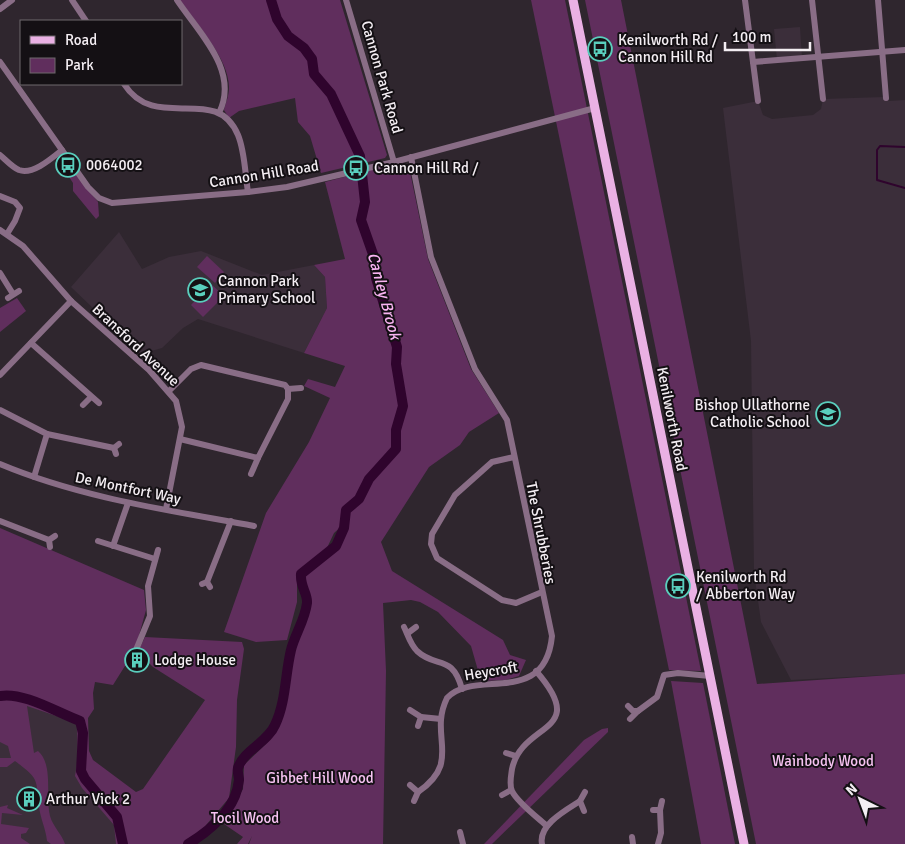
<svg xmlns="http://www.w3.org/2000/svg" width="905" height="844" viewBox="0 0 905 844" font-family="Signika,sans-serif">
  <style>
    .built { fill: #3b2e3a }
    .green { fill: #602e5d }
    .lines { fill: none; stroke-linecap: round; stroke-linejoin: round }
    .stream { stroke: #2f042d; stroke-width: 2 }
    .river { stroke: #2f042d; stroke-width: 10 }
    .minor { stroke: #896d86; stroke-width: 6 }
    .major { stroke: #eab1e4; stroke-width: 9 }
    .labels { text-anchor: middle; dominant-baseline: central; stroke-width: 4; stroke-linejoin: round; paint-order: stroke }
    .poi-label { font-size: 15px; fill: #f4eef3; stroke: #141014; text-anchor: start }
    .street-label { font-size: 15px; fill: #f4eef3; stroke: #141014 }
    .park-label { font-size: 15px; fill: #f6c2f1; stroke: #141014 }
    .water-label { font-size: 16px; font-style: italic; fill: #f9b4f2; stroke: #141014 }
  </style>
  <rect width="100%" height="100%" fill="#2f262e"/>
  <g class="built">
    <path d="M800,27L802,58L777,60L774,29Z"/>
    <path d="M884,97L889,101L905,100V674L791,680L761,622L754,572L751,341L723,108L758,101L763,115L772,119L813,115L821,109L823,99Z"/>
    <path d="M119,232L142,269L169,257L201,251L262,275L314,265L325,277L327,308L304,353L198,319L183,328L162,348L141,354L71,287Z"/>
    <path d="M0,565L78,722L79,755L116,825L120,844H0Z"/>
  </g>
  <g class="green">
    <path d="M180,0H340L387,155L385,158L321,173L310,136L298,122L295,98L239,111L229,118L224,110C226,102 229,96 229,87C229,59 196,23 180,0Z"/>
    <path d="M531,0H565L701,671L669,670Z"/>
    <path d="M585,0H621L757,684L905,674V844H756Z"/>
    <path d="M58,160H65L98,202L99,216L96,219L73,191V183Z"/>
    <path d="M401,162L409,167L428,259L471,369L499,413L469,432L460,445L429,467L381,542L392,571L503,640L510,655L526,660L519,676L505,680L481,681L471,646L438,612L420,602L411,600L383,603L386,671L383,844H249L252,836L248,844H237L243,837L224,824L243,789L244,765L268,742L278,726L294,648L304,627L310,600L302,584L303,574C319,563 348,547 344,524L334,533L326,550L297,573V602L287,640L256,642L224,632L266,513L309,442L330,398L304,386L308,379L335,387L345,366L304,353L327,308L325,277L314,265L345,259L325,182Z"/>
    <path d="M207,256L224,272L215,283L197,267Z"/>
    <path d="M211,284L224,296L203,317L191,305Z"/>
    <path d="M17,298L26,311L0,332V308Z"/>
    <path d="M0,528L144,590L146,610L135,650L113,685L95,682L93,693L94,709L88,718L89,751L93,760L136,792L143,789L205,700L153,667L138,652L145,637L242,642L244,649L237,700L236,747L229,798L190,844H116L114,825L82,788L75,776L78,758L77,723L27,706L34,753L38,751C54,765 45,797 50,816C53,827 62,834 65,844H51L47,841C46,829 40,818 39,806C36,778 39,779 15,761L7,767H0V758H11L8,746L0,742Z"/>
    <path d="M671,681L703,683L735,844H701Z"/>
    <path d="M608,728V732L492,844H484L584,740L602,729Z"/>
    <path d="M8,805L7,808L23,815L2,813L1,824L29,828L26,833L21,834V838L30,844H0V807Z"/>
  </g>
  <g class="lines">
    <path class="stream" d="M905,147L880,146L877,150V180L905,188"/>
    <g class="river">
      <path d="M0,696C24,692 56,712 80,721L83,733L81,771L85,779L117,817L123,844"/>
      <path d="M188,844C211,830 236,809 239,780C239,776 237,772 238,768C243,751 268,742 275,725C286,702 285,675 291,650C295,634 305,620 307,603C308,594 300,587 301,574L336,546L344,528L346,510L359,499L369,479L396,449V430L403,406L396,364L397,347L376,278L374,257L361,220L365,202L360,156L331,94L314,74L312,59L304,48L288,36L277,19L271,0"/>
    </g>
    <g class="minor">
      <path d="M72,0L86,21"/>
      <path d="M177,0C199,33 240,71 219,113"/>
      <path d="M346,0L394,162"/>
      <path d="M745,0L758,101"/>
      <path d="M812,0L823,99"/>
      <path d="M878,0L886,98"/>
      <path d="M0,9L12,0"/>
      <path d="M0,62L88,187L99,198L112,203L248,192L287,187L394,162L595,108"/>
      <path d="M753,62L905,50"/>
      <path d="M124,84C156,134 216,82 238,135C245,152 245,174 248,192"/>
      <path d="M0,155C5,159 12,167 19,170C33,175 52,158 62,150"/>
      <path d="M411,157L431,257L475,369L507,420L552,636C545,708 475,668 447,698C428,737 463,761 418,792"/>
      <path d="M0,196L15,202L20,208L15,221L7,234"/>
      <path d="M0,230L23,246L71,301L149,370L176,401L182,427L166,509"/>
      <path d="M0,273L13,294"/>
      <path d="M8,298L19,291"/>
      <path d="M31,343L99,403"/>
      <path d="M0,375L71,301"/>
      <path d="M169,391L191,369L201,365L285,385L288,389L301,388"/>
      <path d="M83,405L91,397"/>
      <path d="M0,410L47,434L34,477"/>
      <path d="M47,434L114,448"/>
      <path d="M180,439L258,458L288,399V389"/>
      <path d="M116,454L114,448L119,444"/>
      <path d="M514,457L492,462L455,495L432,534L431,544L437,558L502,600L516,603L542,592"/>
      <path d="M0,464C81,498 168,510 254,526"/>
      <path d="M251,474L258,458"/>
      <path d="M0,521L49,540"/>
      <path d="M98,541L155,559"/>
      <path d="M113,546L128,503"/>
      <path d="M50,547L49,540L55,536"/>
      <path d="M207,582L231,521"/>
      <path d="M202,584L207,582L210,587"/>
      <path d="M404,627C408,635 410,644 417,651C436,669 452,653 462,689"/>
      <path d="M408,633L416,627"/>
      <path d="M128,664L136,650L150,616L148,586L158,550"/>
      <path d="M536,671C591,734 522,721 512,769C511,776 509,785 512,791C517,802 538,818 547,826"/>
      <path d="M628,706L633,711H638L657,697L664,675L678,673L710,676"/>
      <path d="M410,710L421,717L418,726"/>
      <path d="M421,717L441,719"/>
      <path d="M630,719L638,711"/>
      <path d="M506,753L516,756"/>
      <path d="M410,785L418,792L414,801"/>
      <path d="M502,795L511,790"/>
      <path d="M653,810H660L662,801"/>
      <path d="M584,811L580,801L585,792"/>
      <path d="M460,832L463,844"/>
      <path d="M632,837L633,844"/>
      <path d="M542,844C538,825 566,810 580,801"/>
      <path d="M658,844L661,833L660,810"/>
    </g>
    <path class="major" d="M573,0L744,844"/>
  </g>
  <defs>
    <g id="bus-ring" transform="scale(1.25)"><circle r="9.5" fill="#141014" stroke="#5acebd" stroke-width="1.5"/><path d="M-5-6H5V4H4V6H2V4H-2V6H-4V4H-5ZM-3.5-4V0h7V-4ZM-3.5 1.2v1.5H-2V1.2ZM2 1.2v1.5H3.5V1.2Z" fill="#5acebd"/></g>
    <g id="school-ring" transform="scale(1.25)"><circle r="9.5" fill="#141014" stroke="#5acebd" stroke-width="1.5"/><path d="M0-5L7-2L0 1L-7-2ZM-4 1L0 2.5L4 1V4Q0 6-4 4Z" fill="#5acebd"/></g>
    <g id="building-ring" transform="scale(1.25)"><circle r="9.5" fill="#141014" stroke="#5acebd" stroke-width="1.5"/><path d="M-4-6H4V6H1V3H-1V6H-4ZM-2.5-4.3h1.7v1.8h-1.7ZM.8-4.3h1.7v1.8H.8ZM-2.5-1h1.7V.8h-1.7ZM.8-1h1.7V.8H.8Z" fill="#5acebd"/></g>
  </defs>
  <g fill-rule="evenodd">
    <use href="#bus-ring" x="600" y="49"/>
    <use href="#bus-ring" x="68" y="165"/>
    <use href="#bus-ring" x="356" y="168"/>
    <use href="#school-ring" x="200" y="290"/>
    <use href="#school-ring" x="828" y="414"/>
    <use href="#bus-ring" x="678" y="586"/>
    <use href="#building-ring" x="137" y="660"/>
    <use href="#building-ring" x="29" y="799"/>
  </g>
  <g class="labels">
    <g class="poi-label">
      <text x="618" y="40">Kenilworth Rd /<tspan x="618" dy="17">Cannon Hill Rd</tspan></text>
      <text x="86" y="165">0064002</text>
      <text x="374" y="168">Cannon Hill Rd /</text>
      <text x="218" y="281">Cannon Park<tspan x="218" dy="17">Primary School</tspan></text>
      <text x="810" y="405" text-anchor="end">Bishop Ullathorne<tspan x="810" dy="17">Catholic School</tspan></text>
      <text x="696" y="577">Kenilworth Rd<tspan x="696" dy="17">/ Abberton Way</tspan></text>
      <text x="154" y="660">Lodge House</text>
      <text x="46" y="799">Arthur Vick 2</text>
    </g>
    <g class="street-label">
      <text transform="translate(382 77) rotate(74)">Cannon Park Road</text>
      <text transform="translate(264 174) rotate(-9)">Cannon Hill Road</text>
      <text transform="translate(136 345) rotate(43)">Bransford Avenue</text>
      <text transform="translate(672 419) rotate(79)">Kenilworth Road</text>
      <text transform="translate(128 488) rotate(12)">De Montfort Way</text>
      <text transform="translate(541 533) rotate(79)">The Shrubberies</text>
      <text transform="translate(491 671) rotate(-10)">Heycroft</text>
    </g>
    <g class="park-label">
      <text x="823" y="761">Wainbody Wood</text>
      <text x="320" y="778">Gibbet Hill Wood</text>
      <text x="245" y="818">Tocil Wood</text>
    </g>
    <g class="water-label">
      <text transform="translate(384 296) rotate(75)">Canley Brook</text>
    </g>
  </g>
  <rect x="20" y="20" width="162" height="65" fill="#141014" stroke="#6e696d"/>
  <rect x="30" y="36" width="25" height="8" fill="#eab1e4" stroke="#6e696d"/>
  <text x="65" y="45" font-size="15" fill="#f4eef3">Road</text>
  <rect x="30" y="58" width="25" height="15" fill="#602e5d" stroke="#6e696d"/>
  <text x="65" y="70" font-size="15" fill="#f4eef3">Park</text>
  <g transform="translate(860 799) rotate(318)" stroke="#141014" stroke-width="4" paint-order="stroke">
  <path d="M0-4L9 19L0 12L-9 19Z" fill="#f4eef3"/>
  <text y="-8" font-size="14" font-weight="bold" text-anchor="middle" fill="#f4eef3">N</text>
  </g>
  <path d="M725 42v8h85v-8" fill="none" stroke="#f4eef3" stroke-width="2.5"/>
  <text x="732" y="42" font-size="15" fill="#f4eef3" stroke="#141014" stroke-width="4" paint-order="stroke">100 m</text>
</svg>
